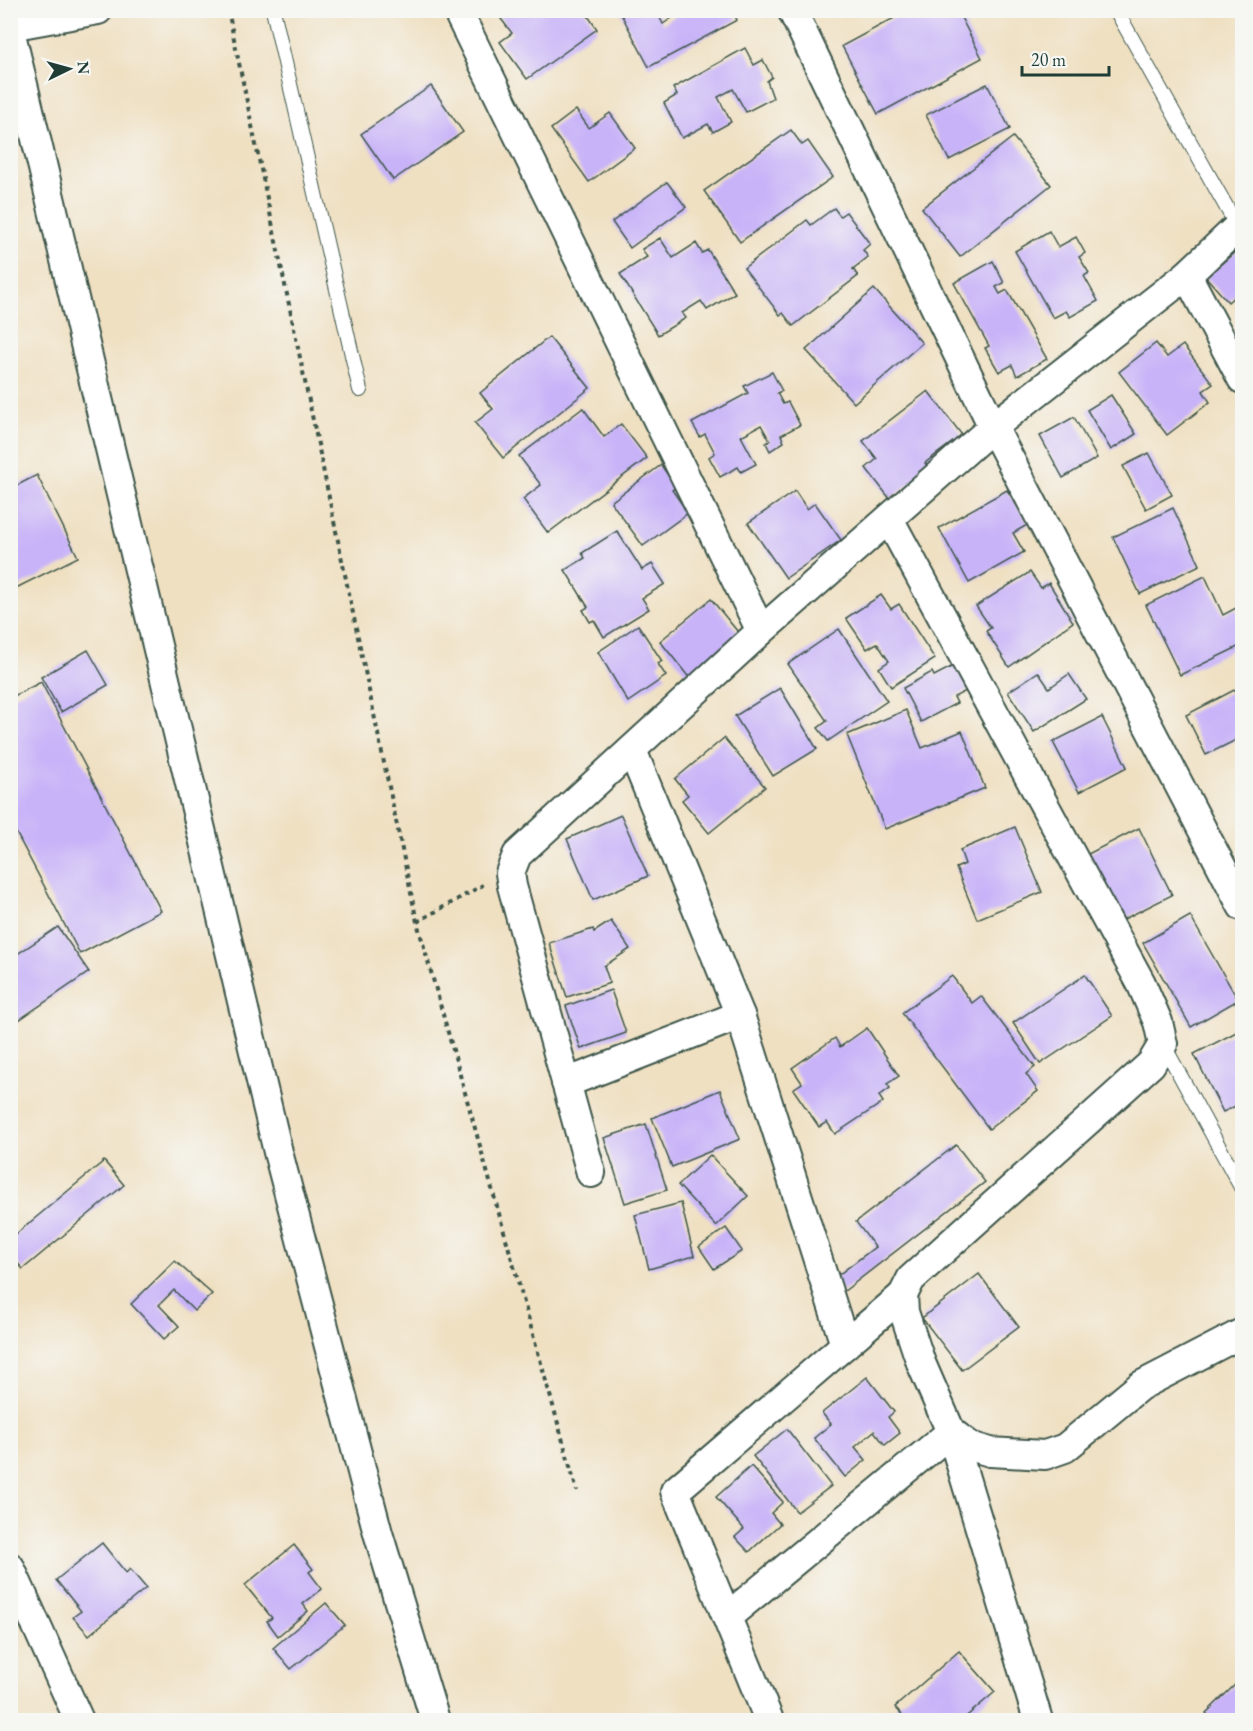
<svg xmlns="http://www.w3.org/2000/svg" width="1253" height="1731" viewBox="0 0 1253 1731" font-family="'EB Garamond',serif">
  <style>
    .building { fill: #c8b3f8 }
    .lines { fill: none; stroke-linecap: round; stroke-linejoin: round }
    .service-casing { stroke: #3e5549; stroke-width: 16 }
    .minor-casing { stroke: #3e5549; stroke-width: 32 }
    .path { stroke: #3e5549; stroke-width: 4; stroke-dasharray: 4.5 4.5; stroke-linecap: butt }
    .service { stroke: #fff; stroke-width: 14 }
    .minor { stroke: #fff; stroke-width: 28 }
  </style>
  <rect width="100%" height="100%" fill="#f6f6f2"/>
  <filter id="ink" filterUnits="userSpaceOnUse"><feTurbulence type="fractalNoise" baseFrequency=".0167" numOctaves="2"/><feDisplacementMap in="SourceGraphic" scale="12" xChannelSelector="R" yChannelSelector="G"/><feConvolveMatrix kernelMatrix="1 2 1 2 8 2 1 2 1" color-interpolation-filters="sRGB"/></filter>
  <filter id="wash" filterUnits="userSpaceOnUse"><feTurbulence type="fractalNoise" baseFrequency=".008" numOctaves="4" result="noise"/><feDisplacementMap in="SourceGraphic" scale="24" xChannelSelector="R" yChannelSelector="G"/><feGaussianBlur stdDeviation="1.35" result="paint"/><feColorMatrix in="noise" values="0 0 0 0 0 0 0 0 0 0 0 0 0 0 0 0 0 1.4 0 .05"/><feComposite in="paint" operator="in"/></filter>
  <g filter="url(#wash)">
    <rect width="100%" height="100%" fill="#efe0c2"/>
    <g id="blocks">
      <g class="building">
        <path d="M504,10H584L597,29L527,79L500,42L512,33L498,15Z"/>
        <path d="M619,10H656L663,24L684,10H732L737,20L649,67Z"/>
        <path d="M909,10H957L982,58L878,114L842,46Z"/>
        <path d="M745,48L754,65L763,60L772,77L767,81L773,98L746,112L733,89L718,97L731,122L713,132L708,124L682,138L664,103L677,95L673,88Z"/>
        <path d="M987,84L1010,129L949,160L926,115Z"/>
        <path d="M431,86L463,132L393,180L361,134Z"/>
        <path d="M576,110L589,128L610,113L635,148L589,182L551,129Z"/>
        <path d="M791,130L802,145L808,141L833,177L740,242L704,191Z"/>
        <path d="M1013,137L1051,185L960,257L922,208Z"/>
        <path d="M667,182L686,207L630,248L612,222Z"/>
        <path d="M834,208L840,216L846,212L870,244L863,250L868,257L853,269L858,276L793,326L783,313L780,315L744,268L807,220L811,225Z"/>
        <path d="M1049,231L1058,247L1076,237L1085,253L1079,257L1089,273L1084,276L1098,301L1070,317L1066,311L1053,318L1015,251Z"/>
        <path d="M660,238L673,258L696,243L702,253L708,250L735,293L707,310L701,301L682,313L686,318L658,335L620,274L647,257L642,249Z"/>
        <path d="M1242,246V290L1228,302L1206,277Z"/>
        <path d="M993,261L1004,283L996,287L1000,294L1007,290L1047,359L1017,376L1012,365L999,372L985,348L989,346L954,283Z"/>
        <path d="M874,289L922,343L854,403L806,350Z"/>
        <path d="M549,337L590,388L503,458L475,423L493,409L480,393Z"/>
        <path d="M1156,343L1167,357L1183,345L1213,384L1203,391L1210,402L1167,435L1119,372Z"/>
        <path d="M772,372L782,391L777,393L783,404L788,402L800,425L781,435L784,442L770,451L766,443L770,441L761,425L741,436L756,464L741,472L738,467L720,477L709,457L715,453L705,434L700,437L692,423L748,393L744,386Z"/>
        <path d="M928,391L962,435L925,463L929,469L890,499L866,468L877,459L863,441Z"/>
        <path d="M1111,395L1136,434L1111,450L1087,410Z"/>
        <path d="M583,408L604,437L621,424L647,458L548,533L523,499L541,485L519,456Z"/>
        <path d="M1074,417L1097,458L1063,478L1040,436Z"/>
        <path d="M1149,453L1172,495L1146,509L1123,466Z"/>
        <path d="M661,465L676,487L672,490L688,513L643,546L611,502Z"/>
        <path d="M37,475L78,557L10,591V489Z"/>
        <path d="M1007,490L1029,524L1013,533L1024,552L969,583L939,528Z"/>
        <path d="M795,491L807,509L815,503L841,540L786,578L748,523Z"/>
        <path d="M1173,508L1200,565L1140,594L1113,537Z"/>
        <path d="M617,531L642,570L652,564L665,584L642,598L649,609L604,637L594,620L590,622L583,610L588,607L565,570L585,558L582,553Z"/>
        <path d="M1030,572L1041,588L1049,583L1073,622L1009,667L986,631L991,628L976,606Z"/>
        <path d="M1205,576L1223,615L1236,608L1242,621V645L1180,675L1146,605Z"/>
        <path d="M881,595L891,609L899,604L935,659L891,687L879,668L889,661L877,643L867,649L846,618Z"/>
        <path d="M711,599L742,637L691,680L660,641Z"/>
        <path d="M638,625L662,661L658,664L666,676L628,702L598,652Z"/>
        <path d="M839,629L887,701L828,741L818,728L827,721L788,664Z"/>
        <path d="M88,650L108,685L61,712L41,677Z"/>
        <path d="M959,663L972,688L954,697L957,703L921,722L903,688L932,672L934,676Z"/>
        <path d="M1038,672L1049,688L1069,674L1086,699L1034,732L1008,692Z"/>
        <path d="M41,682L161,911L80,954L10,821V698Z"/>
        <path d="M1242,686V737L1206,755L1186,715Z"/>
        <path d="M780,688L817,749L773,776L735,716Z"/>
        <path d="M906,710L922,748L962,731L985,788L885,829L847,735Z"/>
        <path d="M1102,717L1127,767L1079,792L1053,742Z"/>
        <path d="M724,738L765,787L709,833L682,800L688,795L675,779Z"/>
        <path d="M621,815L648,876L593,900L567,839Z"/>
        <path d="M1015,827L1042,892L977,919L956,868L965,864L960,850Z"/>
        <path d="M1139,828L1172,895L1120,921L1086,855Z"/>
        <path d="M1190,916L1238,1000L1191,1027L1143,943Z"/>
        <path d="M611,921L630,949L604,966L610,983L567,997L549,943L593,929L594,932Z"/>
        <path d="M58,927L89,972L10,1026V959Z"/>
        <path d="M1085,975L1112,1016L1040,1064L1013,1023Z"/>
        <path d="M952,976L972,1003L981,996L1035,1067L1026,1074L1038,1091L989,1129L902,1013Z"/>
        <path d="M611,990L626,1033L581,1049L566,1006Z"/>
        <path d="M867,1028L899,1076L887,1084L890,1088L879,1096L883,1102L835,1134L827,1122L819,1127L793,1089L802,1083L792,1068L835,1038L840,1047Z"/>
        <path d="M1242,1029V1103L1223,1112L1194,1054Z"/>
        <path d="M720,1090L740,1139L672,1167L652,1118Z"/>
        <path d="M646,1124L667,1190L625,1203L604,1138Z"/>
        <path d="M956,1145L985,1182L843,1292L833,1279L875,1247L856,1222Z"/>
        <path d="M710,1155L748,1196L716,1226L678,1185Z"/>
        <path d="M104,1161L124,1185L23,1269L10,1255V1239Z"/>
        <path d="M681,1203L694,1256L649,1269L635,1215Z"/>
        <path d="M726,1228L742,1251L714,1269L699,1247Z"/>
        <path d="M175,1261L212,1294L194,1311L174,1290L159,1305L179,1326L164,1339L131,1304Z"/>
        <path d="M979,1274L1019,1327L962,1370L922,1318Z"/>
        <path d="M867,1377L894,1412L888,1417L900,1433L885,1445L874,1431L855,1447L866,1460L845,1477L814,1438L831,1424L822,1413Z"/>
        <path d="M787,1429L831,1486L797,1512L753,1456Z"/>
        <path d="M751,1466L783,1502L771,1513L780,1524L749,1552L735,1537L744,1529L716,1497Z"/>
        <path d="M102,1543L126,1573L130,1569L146,1588L89,1635L73,1617L81,1611L56,1580Z"/>
        <path d="M294,1545L313,1569L309,1572L322,1589L303,1604L308,1611L278,1636L267,1621L272,1618L245,1585Z"/>
        <path d="M326,1603L345,1625L291,1669L273,1648Z"/>
        <path d="M959,1651L995,1692L962,1720H907L895,1707Z"/>
        <path d="M1242,1678V1720H1213L1206,1713Z"/>
      </g>
    </g>
  </g>
  <g filter="url(#ink)">
    <use href="#blocks" fill-opacity="0" stroke="#3e5549" stroke-width="1.5"/>
    <g class="lines">
      <g class="service-casing">
        <g id="service">
          <path d="M273,10L360,390"/>
          <path d="M1116,10L1237,226"/>
          <path d="M1163,1044L1242,1189"/>
        </g>
      </g>
      <g class="minor-casing">
        <g id="minor">
          <path d="M457,10L761,631"/>
          <path d="M792,10L993,427L1242,906"/>
          <path d="M10,26L98,10"/>
          <path d="M10,30L278,1152L378,1533L435,1720"/>
          <path d="M1187,275L1242,379"/>
          <path d="M889,519L1141,983L1158,1022L1163,1044L1151,1064L931,1261L911,1279L903,1295L904,1312L921,1363L951,1432L1038,1720"/>
          <path d="M632,750L740,1015L845,1345"/>
          <path d="M566,1083L740,1015"/>
          <path d="M591,1173L512,886L510,873L517,855L761,631L993,427L1187,275L1242,223"/>
          <path d="M951,1432L970,1446L990,1452L1045,1455L1065,1448L1140,1386L1242,1333"/>
          <path d="M10,1567L79,1720"/>
          <path d="M727,1617L951,1432"/>
          <path d="M769,1720L675,1491L903,1295"/>
        </g>
      </g>
      <g class="path">
        <path d="M228,10L417,922L577,1491"/>
        <path d="M417,922L483,885"/>
      </g>
      <use href="#service" class="service"/>
      <use href="#minor" class="minor"/>
    </g>
  </g>
  <rect width="1253" height="1731" fill="none" stroke="#f6f6f2" stroke-width="36"/>
  <g transform="translate(69 69) rotate(85)" stroke="#f6f6f2" stroke-width="4.5" paint-order="stroke">
  <path d="M0-4.5L10 22L0 15L-10 22Z" fill="#1f3d34"/>
  <text y="-9" font-size="16" font-weight="bold" text-anchor="middle" fill="#1f3d34">N</text>
  </g>
  <path d="M1022 66v9h87v-9" fill="none" stroke="#1f3d34" stroke-width="3"/>
  <text x="1031" y="66" font-size="18" fill="#1f3d34" stroke="#f6f6f2" stroke-width="4.5" paint-order="stroke">20 m</text>
</svg>
